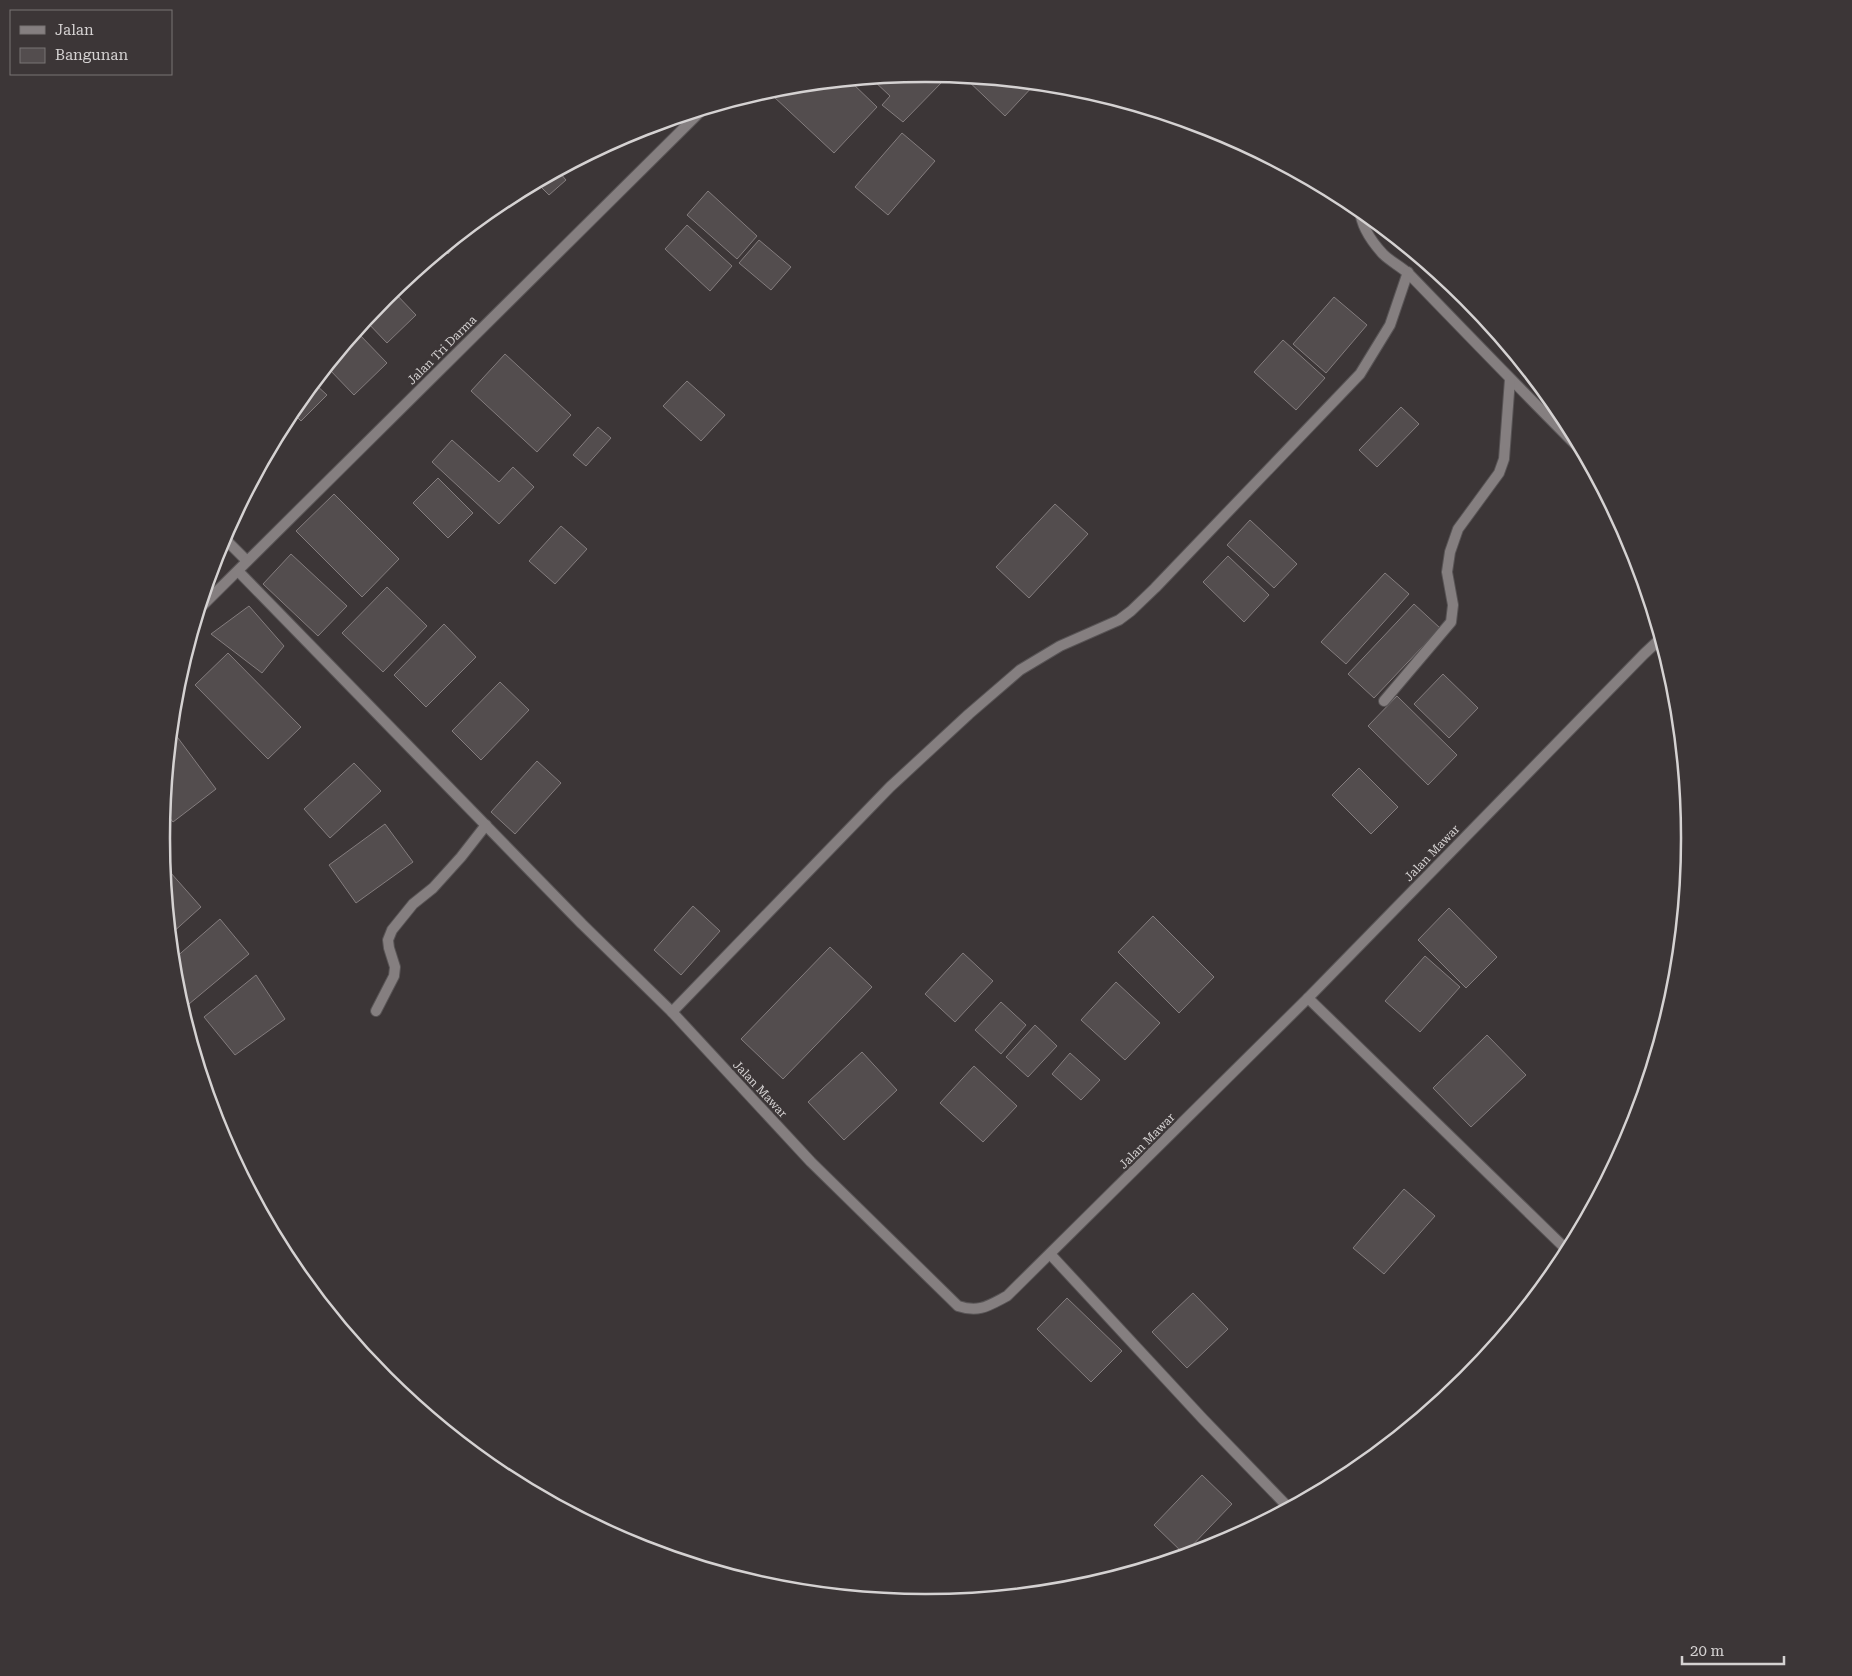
<svg xmlns="http://www.w3.org/2000/svg" width="1852" height="1676" viewBox="0 0 1852 1676" font-family="'Roboto Serif',serif">
  <style>
    .building { fill: #534d4e; stroke: #847d7e }
    .lines { fill: none; stroke-linecap: round; stroke-linejoin: round }
    .street-casing { stroke: #585455; stroke-width: 12 }
    .street { stroke: #857f80; stroke-width: 10 }
    .labels { text-anchor: middle; dominant-baseline: central; stroke-width: 5; stroke-linejoin: round; paint-order: stroke }
    .street-label { font-size: 12px; fill: #d5d2d2; stroke: #3c3637 }
    .rim { fill: none; stroke: #d5d2d2; stroke-width: 2.5 }
  </style>
  <rect width="100%" height="100%" fill="#3c3637"/>
  <g class="building">
    <path d="M926,74L936,75L943,81L903,122L882,105L890,96L872,79Z"/>
    <path d="M964,77L1035,84L1005,116Z"/>
    <path d="M850,81L877,107L834,153L773,96L780,88Z"/>
    <path d="M902,133L935,161L888,215L855,187Z"/>
    <path d="M559,172L566,180L549,195L537,183Z"/>
    <path d="M708,191L757,236L737,259L687,215Z"/>
    <path d="M687,225L732,266L710,291L665,249Z"/>
    <path d="M470,228L448,254L444,250Z"/>
    <path d="M759,240L791,267L771,290L739,263Z"/>
    <path d="M393,291L416,315L387,343L366,321L386,297Z"/>
    <path d="M1334,297L1367,325L1326,373L1293,344Z"/>
    <path d="M357,332L387,363L354,395L328,368Z"/>
    <path d="M1283,340L1325,378L1296,410L1254,372Z"/>
    <path d="M505,354L571,415L537,452L471,391Z"/>
    <path d="M687,381L725,415L701,441L663,406Z"/>
    <path d="M315,384L327,395L301,421L292,412Z"/>
    <path d="M1401,407L1419,424L1377,467L1359,450Z"/>
    <path d="M598,427L611,438L586,466L573,455Z"/>
    <path d="M452,440L499,482L513,467L534,487L499,524L432,462Z"/>
    <path d="M438,478L473,513L448,538L413,503Z"/>
    <path d="M334,494L399,559L362,597L296,531Z"/>
    <path d="M1055,504L1088,534L1029,598L996,567Z"/>
    <path d="M1250,520L1297,564L1274,588L1227,545Z"/>
    <path d="M561,526L587,549L555,584L529,561Z"/>
    <path d="M291,554L347,606L318,636L263,584Z"/>
    <path d="M1228,556L1269,595L1244,622L1203,582Z"/>
    <path d="M1385,573L1409,594L1346,664L1321,642Z"/>
    <path d="M387,587L427,626L383,672L342,633Z"/>
    <path d="M1414,604L1440,628L1374,698L1348,674Z"/>
    <path d="M249,606L284,646L262,673L211,634Z"/>
    <path d="M444,624L476,657L426,707L394,675Z"/>
    <path d="M228,653L301,727L268,759L195,685Z"/>
    <path d="M1443,674L1478,708L1449,738L1414,704Z"/>
    <path d="M500,682L529,710L481,760L452,731Z"/>
    <path d="M1397,696L1457,755L1428,785L1368,726Z"/>
    <path d="M172,730L216,789L173,822L164,811Z"/>
    <path d="M537,761L561,783L515,834L491,812Z"/>
    <path d="M354,763L381,791L330,838L304,809Z"/>
    <path d="M1359,768L1398,807L1371,834L1332,795Z"/>
    <path d="M385,824L413,862L356,903L329,865Z"/>
    <path d="M170,872L201,907L171,934L165,876Z"/>
    <path d="M693,906L720,931L681,975L654,950Z"/>
    <path d="M1449,908L1497,957L1466,988L1418,940Z"/>
    <path d="M1153,916L1214,977L1179,1013L1118,952Z"/>
    <path d="M220,919L249,954L183,1009L176,987L174,959Z"/>
    <path d="M830,947L872,987L783,1079L741,1039Z"/>
    <path d="M963,953L993,981L955,1022L925,994Z"/>
    <path d="M1425,956L1460,987L1420,1032L1385,1001Z"/>
    <path d="M256,975L285,1019L235,1055L204,1017Z"/>
    <path d="M1116,982L1160,1023L1125,1060L1081,1020Z"/>
    <path d="M1001,1002L1026,1025L1001,1054L975,1030Z"/>
    <path d="M1035,1025L1057,1046L1028,1077L1006,1057Z"/>
    <path d="M1487,1035L1526,1075L1471,1127L1433,1088Z"/>
    <path d="M862,1052L897,1090L844,1140L808,1102Z"/>
    <path d="M1070,1053L1100,1080L1081,1100L1052,1074Z"/>
    <path d="M974,1066L1017,1106L983,1142L940,1103Z"/>
    <path d="M1404,1189L1435,1216L1384,1274L1353,1248Z"/>
    <path d="M1193,1293L1228,1329L1187,1368L1152,1332Z"/>
    <path d="M1067,1298L1122,1351L1091,1382L1037,1329Z"/>
    <path d="M1202,1475L1232,1504L1184,1554L1154,1525Z"/>
  </g>
  <g class="lines">
    <g class="street-casing">
      <g id="street">
        <path d="M1360,210C1361,226 1372,242 1383,254C1391,262 1402,267 1410,275C1467,334 1523,392 1581,450"/>
        <path d="M224,538L247,561"/>
        <path d="M238,571L582,924L672,1012L811,1162L958,1306C979,1313 988,1306 1007,1296L1308,998L1644,654L1660,639"/>
        <path d="M201,607L700,112"/>
        <path d="M1384,701L1451,622L1453,605L1447,572L1450,552L1458,529L1499,473L1504,459L1510,379"/>
        <path d="M1308,998L1568,1251"/>
        <path d="M376,1011L394,976L395,967L389,948L388,940L392,930L413,904L433,888L461,857L486,825"/>
        <path d="M672,1012L890,787L969,714L1020,670L1060,646L1119,620L1131,611L1155,588L1360,374L1390,325L1408,272"/>
        <path d="M1050,1254L1203,1419L1288,1507"/>
      </g>
    </g>
    <use href="#street" class="street"/>
  </g>
  <g class="labels">
    <g class="street-label">
      <text transform="translate(442 350) rotate(-45)">Jalan Tri Darma</text>
      <text transform="translate(1432 853) rotate(-46)">Jalan Mawar</text>
      <text transform="translate(760 1089) rotate(47)">Jalan Mawar</text>
      <text transform="translate(1147 1141) rotate(-45)">Jalan Mawar</text>
    </g>
  </g>
  <path d="M0 0H1852V1676H0ZM925 82H926A755 755 0 0 1 1681 837V839A755 755 0 0 1 926 1594H925A755 755 0 0 1 170 839V837A755 755 0 0 1 925 82Z" fill="#3c3637" fill-rule="evenodd"/>
  <path class="rim" d="M925 82H926A755 755 0 0 1 1681 837V839A755 755 0 0 1 926 1594H925A755 755 0 0 1 170 839V837A755 755 0 0 1 925 82Z"/>
  <rect x="10" y="10" width="162" height="65" fill="#3c3637" stroke="#797475"/>
  <rect x="20" y="26" width="25" height="8" fill="#857f80" stroke="#797475"/>
  <text x="55" y="35" font-size="15" fill="#d5d2d2">Jalan</text>
  <rect x="20" y="48" width="25" height="15" fill="#534d4e" stroke="#797475"/>
  <text x="55" y="60" font-size="15" fill="#d5d2d2">Bangunan</text>
  <path d="M1682 1656v8h102v-8" fill="none" stroke="#d5d2d2" stroke-width="2.5"/>
  <text x="1690" y="1656" font-size="15" fill="#d5d2d2" stroke="#3c3637" stroke-width="4" paint-order="stroke">20 m</text>
</svg>
